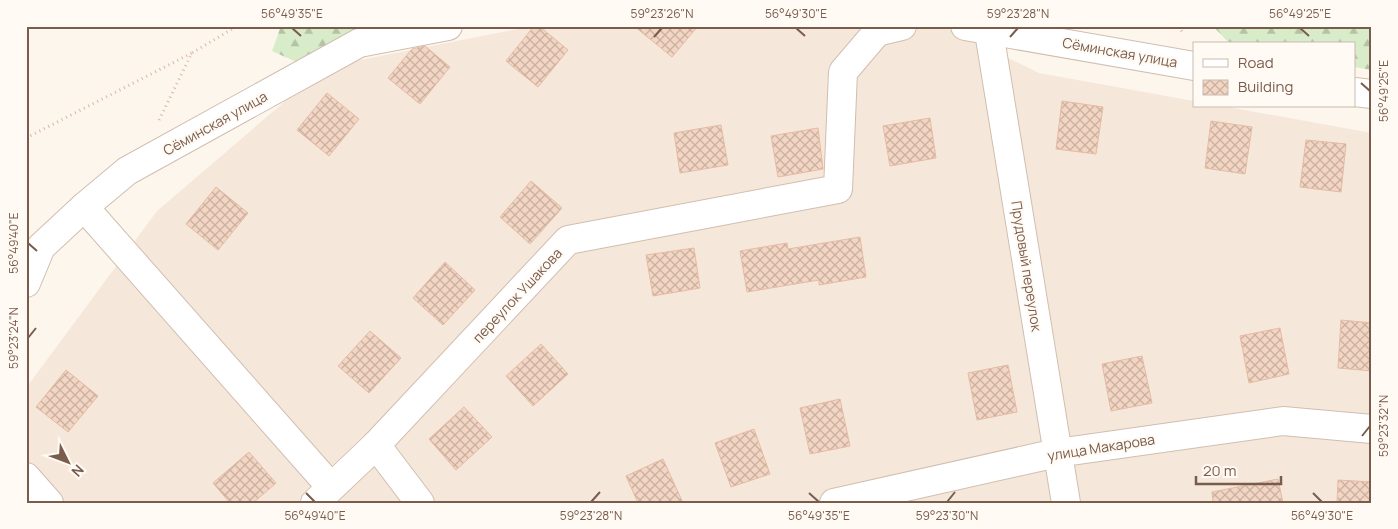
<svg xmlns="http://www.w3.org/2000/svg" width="1398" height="529" viewBox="0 0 1398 529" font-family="Manrope,sans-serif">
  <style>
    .residential { fill: #f5e8da }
    .forest { fill: url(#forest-firs) }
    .building { fill: url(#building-cross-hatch); stroke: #e6bba3 }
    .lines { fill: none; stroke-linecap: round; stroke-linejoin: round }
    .minor-casing { stroke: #d1beb0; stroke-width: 30 }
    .path { stroke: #d9b8a5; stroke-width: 3; stroke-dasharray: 1 4; stroke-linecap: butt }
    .minor { stroke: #fff; stroke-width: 28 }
    .ticks { fill: none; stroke: #7a5c4d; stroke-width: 2 }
    .labels { text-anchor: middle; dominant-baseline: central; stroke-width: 4; stroke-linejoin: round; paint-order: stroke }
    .street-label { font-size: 14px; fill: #7a5c4d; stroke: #fffaf3 }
    .neatline { fill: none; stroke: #7a5c4d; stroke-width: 2 }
    .ticks-label { font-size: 12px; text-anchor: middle; fill: #7a5c4d }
  </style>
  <defs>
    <pattern id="forest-firs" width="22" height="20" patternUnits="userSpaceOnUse" patternTransform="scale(1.25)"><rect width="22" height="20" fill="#d8ecc9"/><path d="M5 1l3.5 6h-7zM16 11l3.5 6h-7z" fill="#b4c2a5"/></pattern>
    <pattern id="building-cross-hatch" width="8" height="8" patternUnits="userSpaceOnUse" patternTransform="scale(1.25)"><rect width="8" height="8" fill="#f3d5c3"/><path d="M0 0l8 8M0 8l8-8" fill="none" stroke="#cab0a1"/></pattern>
  </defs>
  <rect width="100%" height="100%" fill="#fdf6ec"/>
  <path class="residential" d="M533,26H942L1039,73L1194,101V106H1223L1372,133V503H26V388L157,211L325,67Z"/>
  <g class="forest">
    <path d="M281,26H390L303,65L272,51Z"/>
    <path d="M1213,26H1372V70L1354,67V44H1237L1228,42Z"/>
  </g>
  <g class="building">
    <path d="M534,26H539L568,50L538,87L506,61Z"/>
    <path d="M634,26H698L672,57Z"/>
    <path d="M425,46L450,67L420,104L388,78L412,49Z"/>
    <path d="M327,93L359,119L329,156L297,130Z"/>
    <path d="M1062,101L1103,107L1096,154L1056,149Z"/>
    <path d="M930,118L936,158L890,166L883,126Z"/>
    <path d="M1211,121L1252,127L1245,174L1205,168Z"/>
    <path d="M721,125L728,165L680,173L674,133Z"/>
    <path d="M818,128L823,169L778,177L771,136Z"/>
    <path d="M1306,140L1346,144L1341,192L1300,187Z"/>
    <path d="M531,181L562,208L530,244L500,217Z"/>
    <path d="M216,187L248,213L218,250L186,224Z"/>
    <path d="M860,237L866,277L819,285V280L747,292L740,251L787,243L788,249Z"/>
    <path d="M694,248L700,288L653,296L646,255Z"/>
    <path d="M445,262L475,290L443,325L413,298Z"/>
    <path d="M1341,320L1372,323V371L1338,368Z"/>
    <path d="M1280,328L1289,374L1249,383L1240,336Z"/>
    <path d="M370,331L401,358L369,393L338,366Z"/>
    <path d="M541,344L568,374L533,406L506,376Z"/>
    <path d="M1142,356L1152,403L1111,411L1102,364Z"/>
    <path d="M1008,365L1017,412L977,420L968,373Z"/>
    <path d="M66,370L98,396L68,432L36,407Z"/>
    <path d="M840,399L850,446L810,454L800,408Z"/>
    <path d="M464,407L492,437L456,470L429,439Z"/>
    <path d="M754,429L770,474L731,487L715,443Z"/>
    <path d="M249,452L276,483L253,503H230L213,483Z"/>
    <path d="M663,459L683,503H638L626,476Z"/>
    <path d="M1278,479L1283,503H1213L1212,492Z"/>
    <path d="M1338,480L1372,482V503H1337Z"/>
  </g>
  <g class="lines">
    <g class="minor-casing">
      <g id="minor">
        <path d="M965,26L1194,66"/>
        <path d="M988,26L1066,503"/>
        <path d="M1354,92L1372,94"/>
        <path d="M84,207L331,487"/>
        <path d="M26,283L41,247L84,207L127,171L359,43L448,26"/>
        <path d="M376,445L420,503"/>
        <path d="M26,477L49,503"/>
        <path d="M315,503L376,445L568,240L838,189L843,72L877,32L902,26"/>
        <path d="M834,503L1057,453L1283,421L1372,429"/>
      </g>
    </g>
    <g class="path">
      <path d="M1179,26L1183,34"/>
      <path d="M159,120L192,53L237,26"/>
      <path d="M26,138L192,53"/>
    </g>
    <use href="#minor" class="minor"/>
  </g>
  <path class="ticks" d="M292,28L301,36M796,28L805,36M1300,28L1309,36M654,37L662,28M1010,37L1018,28M1361,83L1370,91M28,243L37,251M28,338L36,328M1362,436L1370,426M306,493L315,502M809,493L819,502M1313,493L1322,502M591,502L600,492M947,502L955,492"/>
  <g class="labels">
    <g class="street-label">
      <text transform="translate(1120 52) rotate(10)">Сёминская улица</text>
      <text transform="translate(215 123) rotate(-29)">Сёминская улица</text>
      <text transform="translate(1027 266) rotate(81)">Прудовый переулок</text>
      <text transform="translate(517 295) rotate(-47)">переулок Ушакова</text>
      <text transform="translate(1101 447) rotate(-9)">улица Макарова</text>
    </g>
  </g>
  <rect width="1398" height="529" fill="none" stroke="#fffaf3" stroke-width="55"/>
  <rect x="1193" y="42" width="162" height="65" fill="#fffaf3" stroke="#cabbb1"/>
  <rect x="1203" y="59" width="25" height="8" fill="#ffffff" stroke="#cabbb1"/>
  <text x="1238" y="68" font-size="15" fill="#7a5c4d">Road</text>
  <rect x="1203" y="80" width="25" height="15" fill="url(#building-cross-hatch)" stroke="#cabbb1"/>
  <text x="1238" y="92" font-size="15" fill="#7a5c4d">Building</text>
  <g transform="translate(68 462) rotate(132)" stroke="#fffaf3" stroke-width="4" paint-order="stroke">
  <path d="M0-4L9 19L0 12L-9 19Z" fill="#7a5c4d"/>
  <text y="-8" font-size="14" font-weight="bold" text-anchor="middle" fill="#7a5c4d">N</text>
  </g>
  <path d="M1196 476v8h85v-8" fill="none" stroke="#7a5c4d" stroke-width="2.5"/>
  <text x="1203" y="476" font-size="15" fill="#7a5c4d" stroke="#fffaf3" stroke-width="4" paint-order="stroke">20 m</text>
  <rect x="28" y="28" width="1342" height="474" class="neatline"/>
  <g class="ticks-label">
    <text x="292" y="18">56°49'35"E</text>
    <text x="662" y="18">59°23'26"N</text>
    <text x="796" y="18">56°49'30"E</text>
    <text x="1018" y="18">59°23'28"N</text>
    <text x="1300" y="18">56°49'25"E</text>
    <text transform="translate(1384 91) rotate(-90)" y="4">56°49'25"E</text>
    <text transform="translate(14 243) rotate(-90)" y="4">56°49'40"E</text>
    <text transform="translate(14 338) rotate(-90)" y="4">59°23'24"N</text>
    <text transform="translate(1384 426) rotate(-90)" y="4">59°23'32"N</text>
    <text x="315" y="520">56°49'40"E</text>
    <text x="591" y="520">59°23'28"N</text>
    <text x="819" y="520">56°49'35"E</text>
    <text x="947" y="520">59°23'30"N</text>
    <text x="1322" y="520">56°49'30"E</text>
  </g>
</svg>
